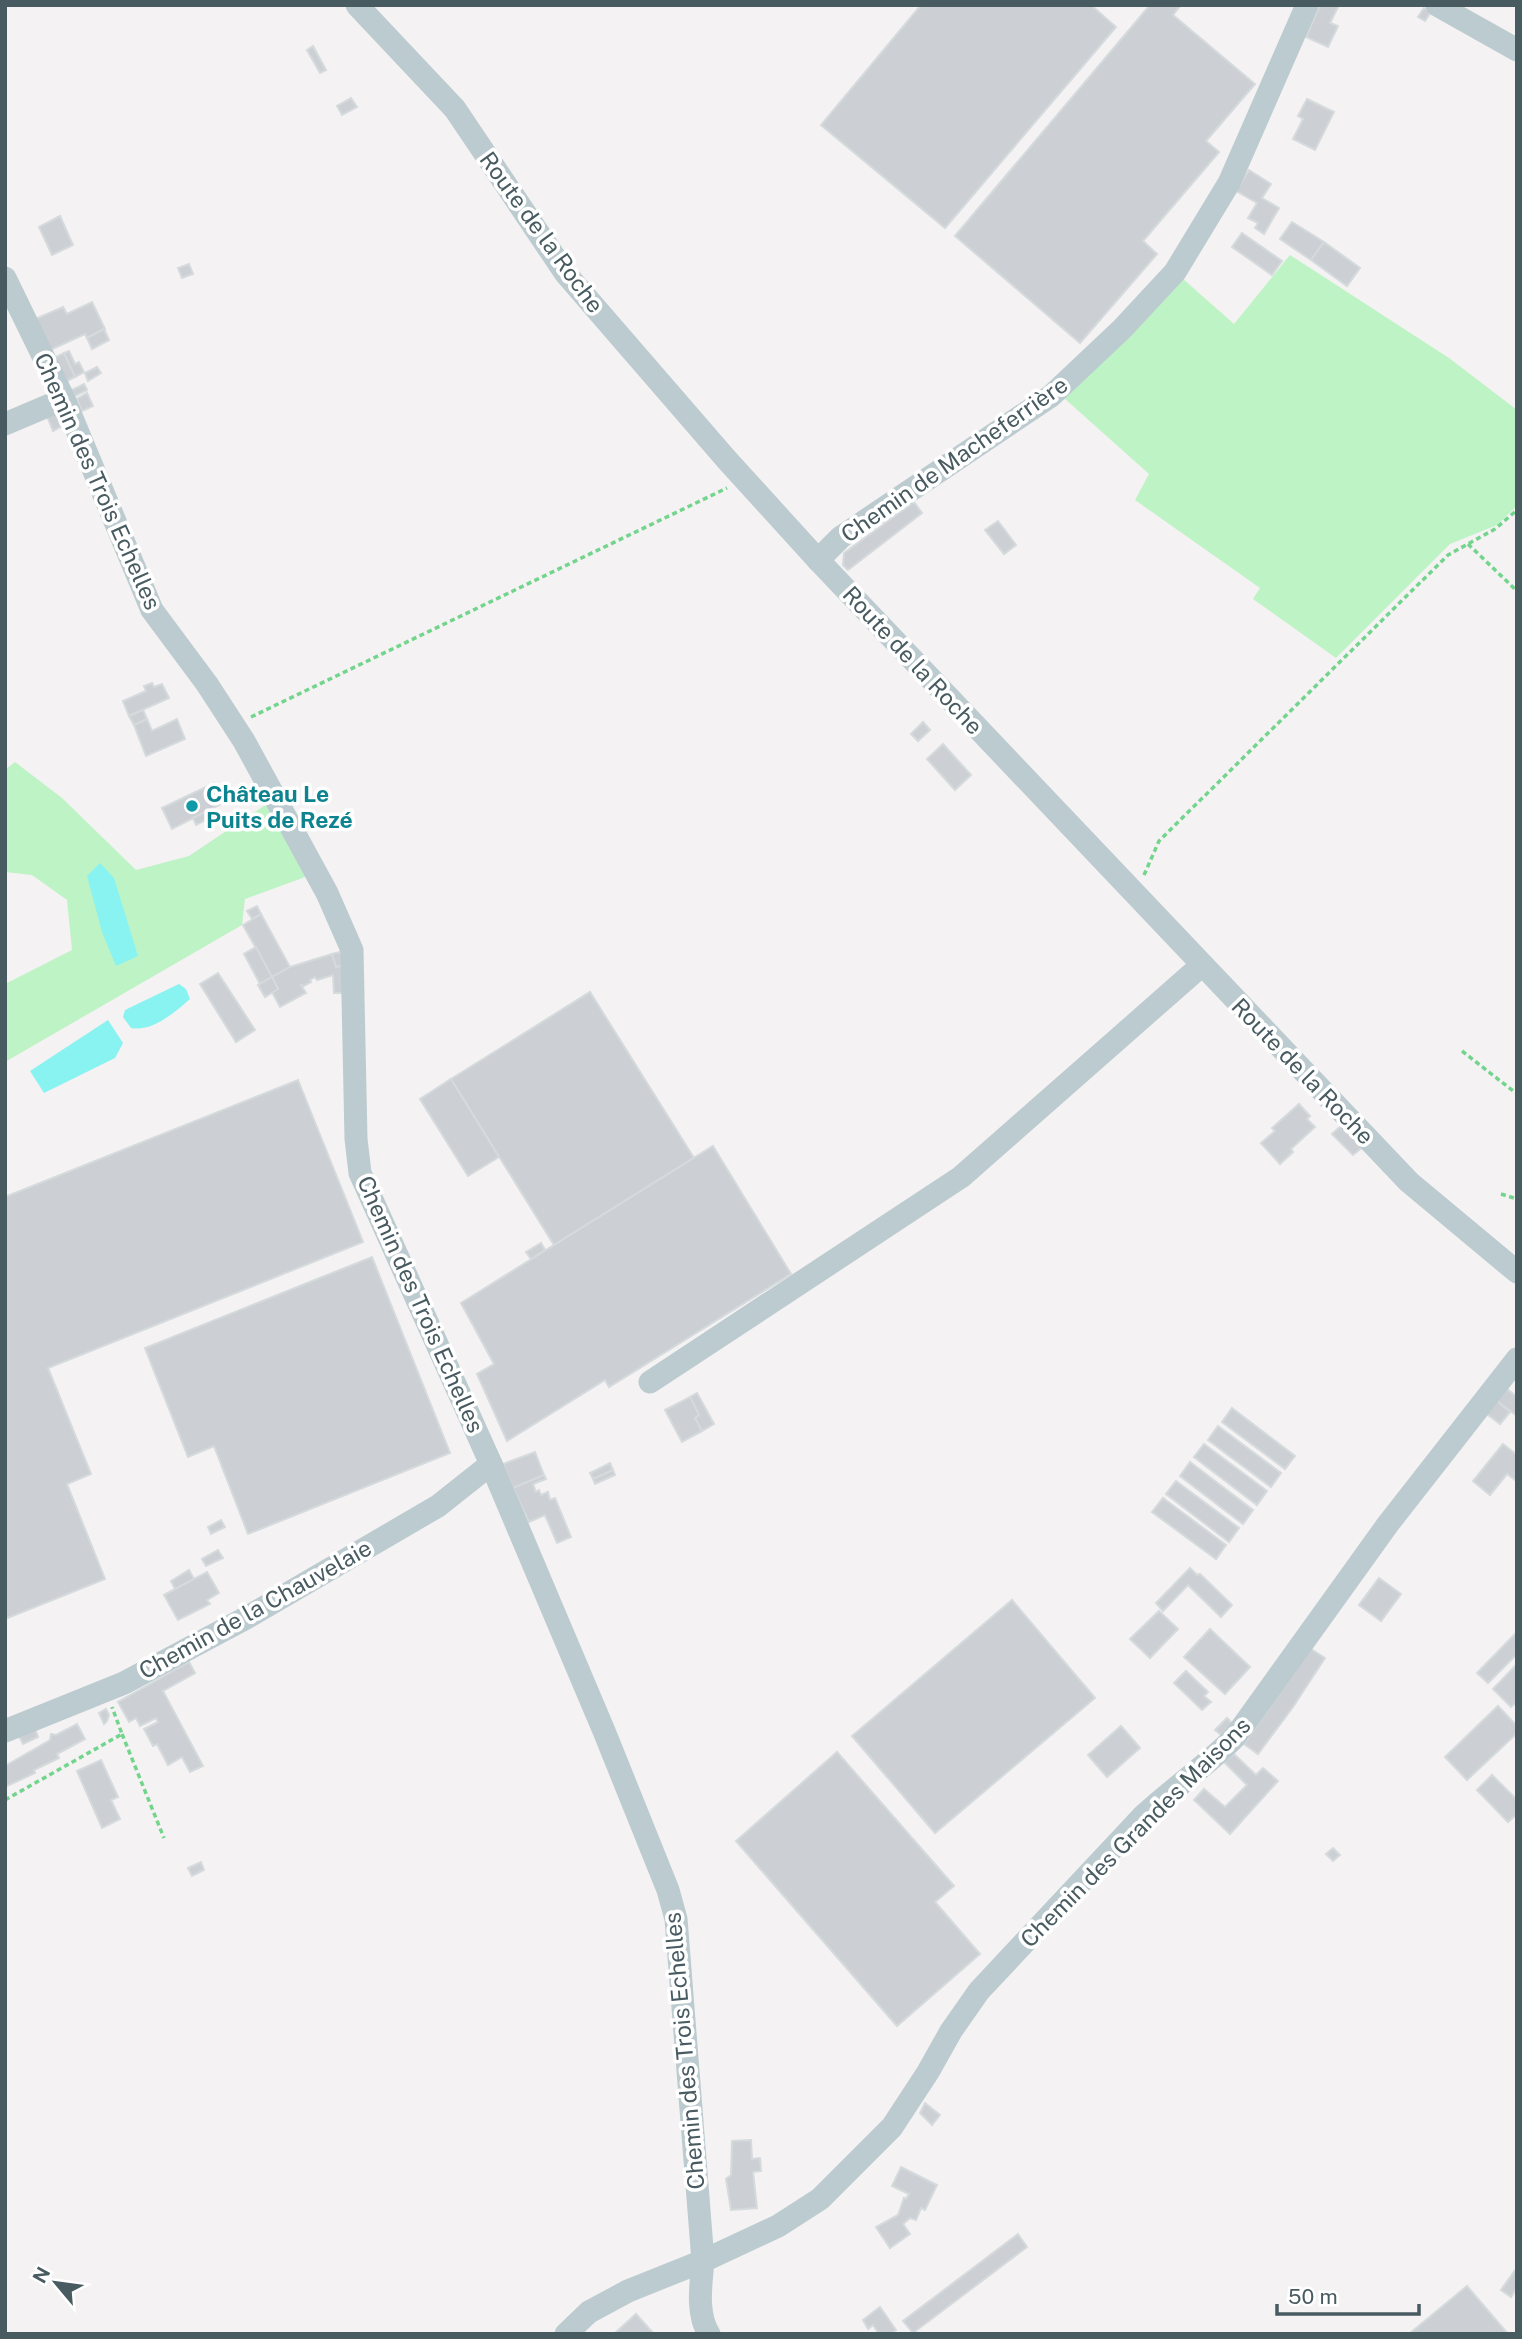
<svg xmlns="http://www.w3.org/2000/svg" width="1522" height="2339" viewBox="0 0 1522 2339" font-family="'Public Sans',sans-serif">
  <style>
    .green { fill: #bef3c6 }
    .water { fill: #88f3f0 }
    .building { fill: #ccd0d4; stroke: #d5dadd; stroke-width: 2 }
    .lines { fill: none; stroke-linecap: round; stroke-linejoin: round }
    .path { stroke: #73d58d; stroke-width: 3.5; stroke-dasharray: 5 3.5; stroke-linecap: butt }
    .minor { stroke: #bccbcf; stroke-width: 23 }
    .culture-dot { fill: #0f9aa8; stroke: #fff; stroke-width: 2.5 }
    .labels { text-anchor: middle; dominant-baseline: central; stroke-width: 7; stroke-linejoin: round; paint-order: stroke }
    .street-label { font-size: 23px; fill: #485b61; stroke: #fff }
    .culture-label { font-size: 23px; font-weight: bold; fill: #0d838f; stroke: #fff; text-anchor: start }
  </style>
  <rect width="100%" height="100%" fill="#f4f2f2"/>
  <g class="green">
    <path d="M1290,255L1449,358L1517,410V506L1497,525L1450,544L1336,658L1253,599L1260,588L1135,500L1149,474L1064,398L1182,278L1234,324Z"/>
    <path d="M15,762L62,798L136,870L189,856L268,803L308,876L245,899L242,925L5,1062V984L72,950L67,900L32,875L5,872V770Z"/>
  </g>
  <g class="water">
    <path d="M100,863L114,878L138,956L116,966L102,932L87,876Z"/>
    <path d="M179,984L186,989L190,999C174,1013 152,1032 131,1028L123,1017L125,1010Z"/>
    <path d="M108,1020L123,1043L115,1058L44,1093L30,1071Z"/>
  </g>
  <g class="building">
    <path d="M921,5H1091L1116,27L945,228L821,125Z"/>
    <path d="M1150,5H1181L1173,15L1255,84L1206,141L1219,152L1143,241L1157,254L1080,343L955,236Z"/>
    <path d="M1320,5H1339L1330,23L1338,26L1328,47L1306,37Z"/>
    <path d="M1424,8L1431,12L1425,21L1418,17Z"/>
    <path d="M313,46L326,70L320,73L307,50Z"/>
    <path d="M351,98L357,107L342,115L337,106Z"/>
    <path d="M1307,99L1334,112L1315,150L1293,139L1303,119L1298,116Z"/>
    <path d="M1249,170L1271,184L1262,198L1279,208L1264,234L1255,228L1258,223L1248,218L1257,203L1236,191Z"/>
    <path d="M60,216L73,245L52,255L39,227Z"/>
    <path d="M1292,222L1324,242L1311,260L1280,239Z"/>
    <path d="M1242,233L1282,261L1272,275L1232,247Z"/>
    <path d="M1324,242L1360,268L1347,286L1311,260Z"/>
    <path d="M189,264L193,274L182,278L178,268Z"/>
    <path d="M92,302L105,329L87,338L85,334L48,351L33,320L63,307L67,314Z"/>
    <path d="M104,329L109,340L92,349L87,338Z"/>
    <path d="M69,351L75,364L79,362L84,372L75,377L64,353Z"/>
    <path d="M64,353L75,377L63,383L52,359Z"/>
    <path d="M97,367L101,373L88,381L85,373Z"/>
    <path d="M84,384L87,390L75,396L72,390Z"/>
    <path d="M87,393L93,406L82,411L77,399Z"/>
    <path d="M61,410L66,424L53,431L47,416Z"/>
    <path d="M914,502L922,513L848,570L843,565L844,553Z"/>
    <path d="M998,521L1016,545L1004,554L985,530Z"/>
    <path d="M152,683L154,687L162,684L169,698L129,716L123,701L146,691L144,686Z"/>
    <path d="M143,710L147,719L134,725L129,716Z"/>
    <path d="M147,719L152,731L177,719L185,739L146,756L134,725Z"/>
    <path d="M923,722L930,730L918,741L911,734Z"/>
    <path d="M943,744L971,775L955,790L927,759Z"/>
    <path d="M214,783L223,803L172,829L162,808Z"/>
    <path d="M205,812L208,819L196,825L193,818Z"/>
    <path d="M257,906L261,914L252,919L247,911Z"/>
    <path d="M261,914L290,967L272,977L243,925Z"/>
    <path d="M256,947L272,977L260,984L244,954Z"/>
    <path d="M344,951L347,965L336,967L332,954Z"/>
    <path d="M332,954L336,967L347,965V993H334L333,975L317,980L315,977L310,980L311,982L304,986L301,985L306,993L280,1007L272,992L278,989L272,977L290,967Z"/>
    <path d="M218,973L255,1030L236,1042L200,984Z"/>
    <path d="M272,977L278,989L265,997L258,985Z"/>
    <path d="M590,992L694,1158L554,1245L451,1079Z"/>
    <path d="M451,1079L499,1157L468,1176L420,1099Z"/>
    <path d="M298,1080L363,1242L48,1368L91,1474L67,1484L105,1579L5,1619V1197Z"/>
    <path d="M1299,1104L1310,1116L1307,1119L1315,1127L1291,1149L1293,1152L1280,1164L1261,1143L1275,1131L1272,1128Z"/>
    <path d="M1342,1125L1363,1147L1353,1155L1332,1134Z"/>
    <path d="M713,1146L791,1274L609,1387L605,1380L507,1441L477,1374L494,1364L461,1303Z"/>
    <path d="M541,1243L545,1250L531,1259L526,1252Z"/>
    <path d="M372,1257L450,1453L248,1534L214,1446L188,1457L145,1348Z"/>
    <path d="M1507,1389L1517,1397L1516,1415L1497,1401Z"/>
    <path d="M697,1393L714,1424L702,1431L695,1418L699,1415L690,1397Z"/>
    <path d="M690,1397L699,1415L695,1418L702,1431L682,1442L665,1410Z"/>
    <path d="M1497,1401L1510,1412L1500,1424L1487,1414Z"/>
    <path d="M1232,1408L1295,1456L1285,1469L1222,1422Z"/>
    <path d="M1218,1426L1281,1473L1271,1487L1208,1440Z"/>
    <path d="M1204,1444L1267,1491L1257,1505L1194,1457Z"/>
    <path d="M1503,1444L1517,1455V1478L1515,1480L1507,1474L1490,1495L1473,1481Z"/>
    <path d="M535,1452L544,1475L513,1488L503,1464Z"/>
    <path d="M1190,1462L1253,1510L1243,1524L1180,1476Z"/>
    <path d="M610,1463L613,1470L593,1479L590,1473Z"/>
    <path d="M613,1470L615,1475L595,1484L593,1479Z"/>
    <path d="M544,1475L546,1479L533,1484L536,1492L539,1490L541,1495L548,1492L550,1500L555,1498L571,1537L557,1543L545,1515L529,1522L513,1488Z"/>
    <path d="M1176,1481L1239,1528L1229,1542L1166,1494Z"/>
    <path d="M1163,1498L1226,1545L1216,1559L1152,1512Z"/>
    <path d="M221,1520L225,1527L211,1534L208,1527Z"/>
    <path d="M218,1550L223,1558L206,1566L202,1559Z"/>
    <path d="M1190,1568L1197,1575L1200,1574L1232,1605L1221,1617L1188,1585L1163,1611L1156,1603Z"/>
    <path d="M189,1570L194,1579L175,1589L171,1581Z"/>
    <path d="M207,1572L219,1593L207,1600L210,1604L178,1620L164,1595Z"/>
    <path d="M1379,1578L1401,1594L1381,1621L1359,1605Z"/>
    <path d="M1012,1600L1095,1698L935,1833L852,1736Z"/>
    <path d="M1159,1611L1178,1629L1150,1658L1130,1639Z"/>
    <path d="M1210,1629L1250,1667L1225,1694L1184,1657Z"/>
    <path d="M1517,1632V1654L1488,1683L1477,1673Z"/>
    <path d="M1311,1649L1325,1658L1293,1707L1258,1754L1244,1744Z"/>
    <path d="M189,1662L195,1673L163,1691L203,1766L190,1772L182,1757L168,1765L157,1744L153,1746L144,1729L158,1722L156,1718L140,1726L136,1718L129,1722L118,1702Z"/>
    <path d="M1517,1664V1702L1511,1707L1493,1689Z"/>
    <path d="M1186,1671L1208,1692L1204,1696L1211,1702L1202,1710L1174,1683Z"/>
    <path d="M1498,1706L1517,1726V1733L1467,1780L1445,1757Z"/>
    <path d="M106,1709L109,1715L107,1721L104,1724L99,1713Z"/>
    <path d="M1227,1718L1234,1725L1222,1736L1215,1730Z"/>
    <path d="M77,1724L85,1739L57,1754L59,1758L34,1770L35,1773L5,1787V1766L50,1740L51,1734L56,1735Z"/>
    <path d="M1121,1726L1140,1748L1107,1777L1088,1755Z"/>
    <path d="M35,1729L38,1737L23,1744L19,1736Z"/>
    <path d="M837,1752L954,1886L935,1902L980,1954L897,2026L736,1841Z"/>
    <path d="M1234,1754L1256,1775L1263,1768L1278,1781L1230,1834L1194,1800L1204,1789L1225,1807L1247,1785L1224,1762Z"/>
    <path d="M101,1760L118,1797L111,1800L120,1819L102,1828L77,1771Z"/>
    <path d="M1492,1775L1517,1800V1814L1508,1822L1477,1790Z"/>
    <path d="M1333,1848L1340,1855L1333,1861L1326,1854Z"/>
    <path d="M201,1862L204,1870L192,1876L188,1868Z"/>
    <path d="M925,2103L940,2115L932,2125L920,2113Z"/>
    <path d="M751,2140L752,2159L760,2158L761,2171L753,2172L757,2208L731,2210L726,2179L731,2175L732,2141Z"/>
    <path d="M901,2167L937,2185L925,2210L921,2208L916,2220L910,2218L903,2224L910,2234L890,2248L876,2227L898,2215L904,2198L906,2199L909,2194L892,2186Z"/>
    <path d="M1018,2234L1027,2247L913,2333L903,2321Z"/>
    <path d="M1516,2269L1517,2288L1511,2297L1501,2290Z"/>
    <path d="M1467,2286L1508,2334H1409Z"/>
    <path d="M880,2307L896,2330L890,2334H879L873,2325L868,2329L863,2320Z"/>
    <path d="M636,2314L654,2334H614Z"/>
  </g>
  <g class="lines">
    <g class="path">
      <path d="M1468,544L1517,591"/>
      <path d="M251,717L727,488"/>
      <path d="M1144,875L1159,841L1448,555L1495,529L1517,510"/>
      <path d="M1462,1051L1517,1094"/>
      <path d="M1501,1194L1517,1199"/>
      <path d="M122,1734L164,1838"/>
      <path d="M5,1800L122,1734L112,1707"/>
    </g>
    <g class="minor">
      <path d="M357,5L455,109L566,274L727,460L818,560L1409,1182L1517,1272"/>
      <path d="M1437,5L1517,50"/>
      <path d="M5,278L64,399L152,610L207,684L244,741L327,893L352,950L356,1139L360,1173L491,1464L604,1731L668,1890L676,1919L703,2261C701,2283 696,2314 709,2334"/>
      <path d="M5,424L64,399"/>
      <path d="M818,560L841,537L1051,396L1122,329L1175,272L1229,183L1307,5"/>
      <path d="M650,1382L961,1177L1202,965"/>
      <path d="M5,1731L124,1683L246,1618L438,1506L491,1464"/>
      <path d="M566,2334L589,2312L628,2291L703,2261L778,2226L820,2199L892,2127L928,2072L951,2031L979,1991L1142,1817C1172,1789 1206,1766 1235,1737L1388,1524L1517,1359"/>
    </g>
  </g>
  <circle class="culture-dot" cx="192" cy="806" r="7"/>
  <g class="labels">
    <g class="street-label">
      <text transform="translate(542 232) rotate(54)">Route de la Roche</text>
      <text transform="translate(954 459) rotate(-35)">Chemin de Macheferrière</text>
      <text transform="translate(98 481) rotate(66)">Chemin des Trois Echelles</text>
      <text transform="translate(913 660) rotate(47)">Route de la Roche</text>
      <text transform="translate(1303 1071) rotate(46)">Route de la Roche</text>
      <text transform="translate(421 1304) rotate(66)">Chemin des Trois Echelles</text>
      <text transform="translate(255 1609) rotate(-29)">Chemin de la Chauvelaie</text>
      <text transform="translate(1135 1832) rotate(-45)">Chemin des Grandes Maisons</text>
      <text transform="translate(684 2051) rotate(-95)">Chemin des Trois Echelles</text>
    </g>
    <g class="culture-label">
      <text x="206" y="793">Château Le<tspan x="206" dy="26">Puits de Rezé</tspan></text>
    </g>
  </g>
  <rect width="1522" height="2339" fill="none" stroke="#485b61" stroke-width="14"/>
  <g transform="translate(56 2283) rotate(299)" stroke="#ffffff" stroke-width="5" paint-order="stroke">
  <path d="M0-5L12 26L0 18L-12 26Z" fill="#485b61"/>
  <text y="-10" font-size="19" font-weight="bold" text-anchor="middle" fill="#485b61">N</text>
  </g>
  <path d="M1277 2304v10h142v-10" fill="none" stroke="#485b61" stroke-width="3.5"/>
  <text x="1288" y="2304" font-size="21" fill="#485b61" stroke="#ffffff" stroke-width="5" paint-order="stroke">50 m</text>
</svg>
